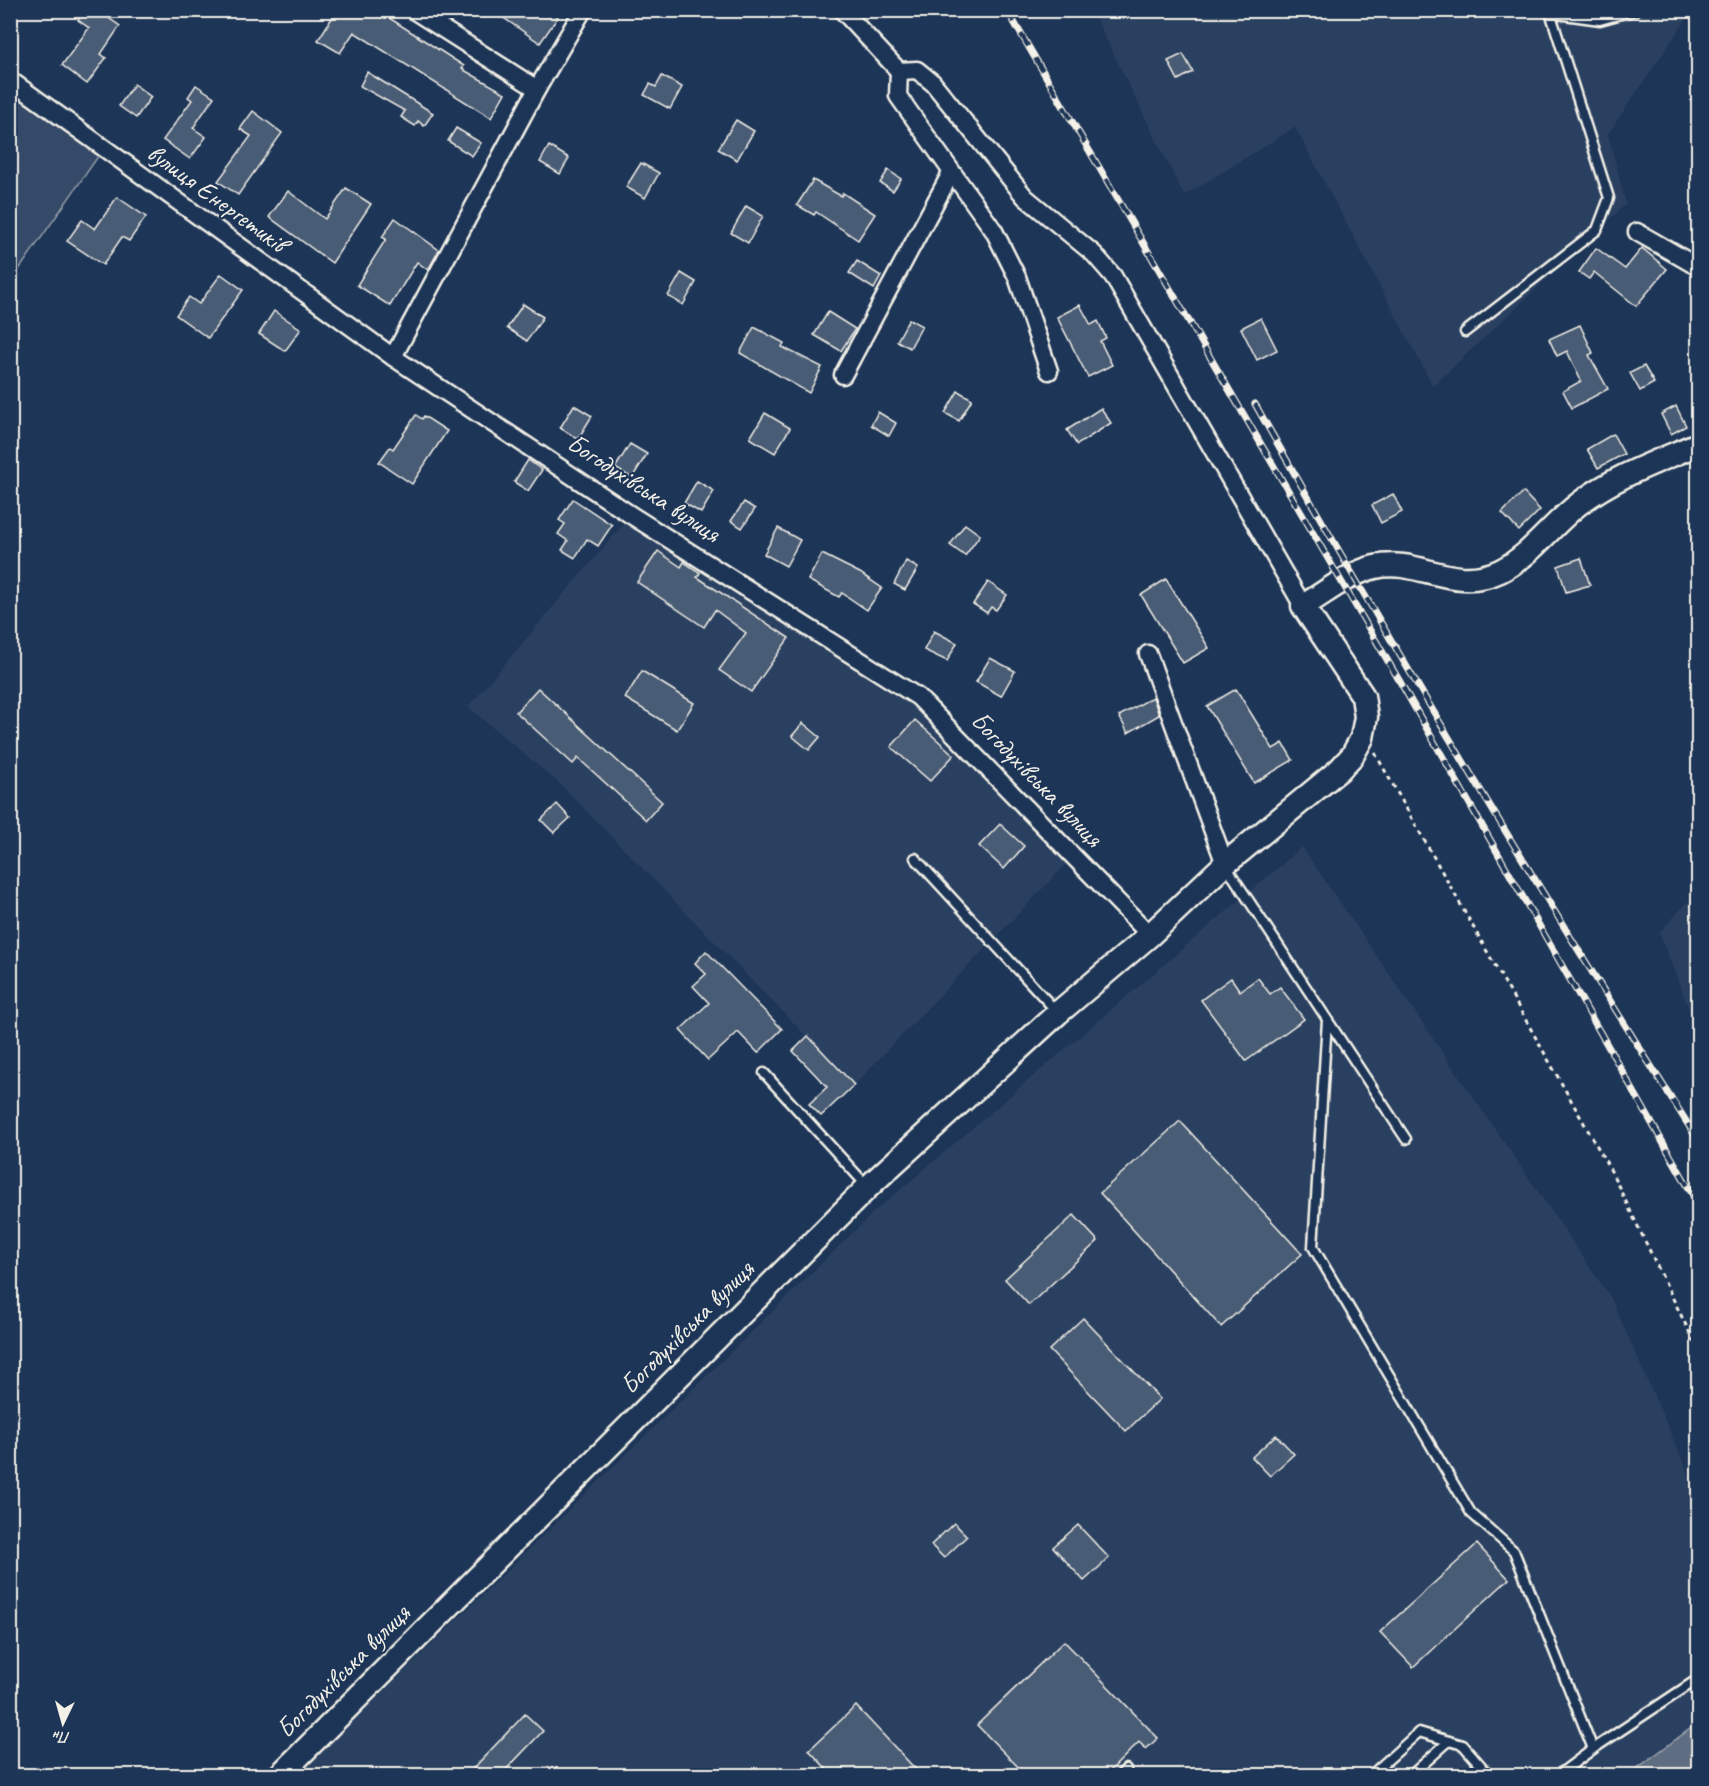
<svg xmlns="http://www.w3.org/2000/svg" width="1709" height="1786" viewBox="0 0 1709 1786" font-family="Caveat,sans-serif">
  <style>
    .built { fill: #2a4060 }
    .green { fill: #354a67; stroke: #949ea8; stroke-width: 1.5 }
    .water { fill: #5e6d82; stroke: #9aa2ab; stroke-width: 1.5 }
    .building { fill: #485b74; stroke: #f4f1e8; stroke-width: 1.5 }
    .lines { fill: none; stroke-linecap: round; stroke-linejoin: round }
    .lane-casing { stroke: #f4f1e8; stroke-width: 13 }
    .street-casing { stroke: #f4f1e8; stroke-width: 21 }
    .secondary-casing { stroke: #f4f1e8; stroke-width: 27 }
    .path { stroke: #f4f1e8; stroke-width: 3; stroke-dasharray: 4.5 4.5; stroke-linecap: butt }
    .lane { stroke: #1d3557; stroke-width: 8 }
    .street { stroke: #1d3557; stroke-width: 16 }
    .secondary { stroke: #1d3557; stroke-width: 22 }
    .rail-casing { stroke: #f4f1e8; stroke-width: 7 }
    .rail { stroke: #1d3557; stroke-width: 4.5; stroke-dasharray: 14; stroke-linecap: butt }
    .labels { text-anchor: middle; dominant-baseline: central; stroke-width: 4.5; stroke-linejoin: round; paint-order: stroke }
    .street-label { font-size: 26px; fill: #f4f1e8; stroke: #1d3557 }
  </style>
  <rect width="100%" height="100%" fill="#1d3557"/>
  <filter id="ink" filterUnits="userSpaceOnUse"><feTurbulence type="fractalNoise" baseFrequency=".0167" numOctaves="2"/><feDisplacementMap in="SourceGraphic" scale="12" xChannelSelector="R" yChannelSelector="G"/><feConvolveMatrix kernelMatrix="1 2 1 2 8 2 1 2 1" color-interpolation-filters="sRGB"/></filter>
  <g filter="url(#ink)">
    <g class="built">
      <path d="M1092,11H1692L1608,134L1626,204L1433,386L1295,127L1184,196Z"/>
      <path d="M631,515L918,697L1072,858L854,1085L560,784L468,707Z"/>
      <path d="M1302,847L1611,1298L1698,1495V1775L297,1776L874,1212Z"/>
      <path d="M1698,891V1032L1659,933Z"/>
    </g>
    <path class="green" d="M11,80L104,148L11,281Z"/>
    <path class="water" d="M1698,1723V1767L1688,1775H1628Z"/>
    <g class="building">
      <path d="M84,10H97L120,26L101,54L106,58L87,84L62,65L89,28L78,20Z"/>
      <path d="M337,10H377L464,66L462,69L505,93L491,118L354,32L340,53L318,40Z"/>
      <path d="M492,10H548L558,17L540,43Z"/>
      <path d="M1183,54L1193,72L1178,80L1168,61Z"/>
      <path d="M367,72L433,113L424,126L418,121L415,126L401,117L405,111L360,86Z"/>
      <path d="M662,76L682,87L670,109L644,95L650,84L656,87Z"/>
      <path d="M134,84L151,97L136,118L119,106Z"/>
      <path d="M196,85L214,97L193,128L206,137L190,159L163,140L192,100L188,97Z"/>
      <path d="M253,111L282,133L238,195L218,181L251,136L240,129Z"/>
      <path d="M736,120L754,131L737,160L718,149Z"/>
      <path d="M456,128L481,143L472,156L448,141Z"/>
      <path d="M549,146L569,158L560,174L540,162Z"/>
      <path d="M641,163L659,173L645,198L626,187Z"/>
      <path d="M888,170L901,179L893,191L880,183Z"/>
      <path d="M813,180L841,196L843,193L875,214L858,240L816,212L814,215L797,205Z"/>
      <path d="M346,188L371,204L332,263L269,217L288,191L325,219Z"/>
      <path d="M117,197L146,217L129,241L122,237L103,265L67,241L82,220L95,229Z"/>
      <path d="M746,206L763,216L748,243L731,233Z"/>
      <path d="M395,218L439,250L428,270L417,262L390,306L357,285L386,239L382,237Z"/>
      <path d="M1596,248L1625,269L1642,248L1667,269L1636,306L1594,272L1589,279L1579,272Z"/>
      <path d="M857,261L881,276L874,289L849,273Z"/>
      <path d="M681,273L696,282L683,305L668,296Z"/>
      <path d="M221,274L243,290L208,338L176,315L189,297L199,304Z"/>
      <path d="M523,304L543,317L527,341L507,328Z"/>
      <path d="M1080,305L1091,325L1098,321L1106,338L1100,341L1112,365L1088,377L1057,317Z"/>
      <path d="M274,311L301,329L285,351L259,334Z"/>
      <path d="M828,312L855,329L841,351L814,335Z"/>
      <path d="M1261,318L1277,350L1257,360L1241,328Z"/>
      <path d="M909,319L922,326L910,348L897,341Z"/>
      <path d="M1580,325L1593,353L1589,355L1608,389L1572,408L1563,391L1581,381L1567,351L1557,356L1549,339Z"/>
      <path d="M754,327L784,343L782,347L822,367L809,393L740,353Z"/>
      <path d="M1644,366L1654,383L1640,391L1630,373Z"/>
      <path d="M958,391L972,399L959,421L945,413Z"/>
      <path d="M574,405L592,416L578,439L560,428Z"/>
      <path d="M1676,406L1686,426L1671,434L1661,414Z"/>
      <path d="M1101,408L1111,423L1077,445L1067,430Z"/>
      <path d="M878,412L896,423L889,436L871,425Z"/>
      <path d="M765,413L790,428L775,453L750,438Z"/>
      <path d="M416,415L422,419L424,416L447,431L412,484L379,462L390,447L393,449Z"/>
      <path d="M1613,434L1624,454L1598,468L1587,449Z"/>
      <path d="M630,444L647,454L632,478L615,468Z"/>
      <path d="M528,460L542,470L528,491L514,482Z"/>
      <path d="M697,481L714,491L701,513L684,503Z"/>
      <path d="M1523,492L1540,510L1519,531L1502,513Z"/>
      <path d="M1393,494L1402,512L1381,523L1372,505Z"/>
      <path d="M573,499L612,525L598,546L587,539L575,558L562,550L568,541L558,534L565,524L559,520Z"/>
      <path d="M744,502L755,509L742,528L731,521Z"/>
      <path d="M965,524L980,535L965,556L950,545Z"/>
      <path d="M778,528L800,540L786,566L764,554Z"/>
      <path d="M658,551L681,567L684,562L700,573L697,577L789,638L751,692L719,670L746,633L715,610L704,627L637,582Z"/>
      <path d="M822,554L860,573L882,588L867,610L842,593L839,597L808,580Z"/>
      <path d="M1581,558L1590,585L1566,592L1558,566Z"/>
      <path d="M906,561L918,568L905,590L894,584Z"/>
      <path d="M1166,579L1209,648L1183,663L1141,595Z"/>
      <path d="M988,582L1007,595L996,610L991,607L987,613L973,604Z"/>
      <path d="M934,631L957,643L947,661L924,650Z"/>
      <path d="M990,658L1015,671L1001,696L976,682Z"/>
      <path d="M642,671L694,703L677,730L625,698Z"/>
      <path d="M538,688L662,802L646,820L578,758L573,764L516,712Z"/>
      <path d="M1236,689L1273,749L1283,743L1293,760L1254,783L1207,706Z"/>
      <path d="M1153,697L1159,715L1128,733L1119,716Z"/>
      <path d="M915,720L954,755L930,781L891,747Z"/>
      <path d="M803,723L820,737L809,750L792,736Z"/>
      <path d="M557,804L570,818L554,833L541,820Z"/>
      <path d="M1000,824L1024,846L1004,869L979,846Z"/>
      <path d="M706,951L782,1029L758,1053L738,1032L708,1060L680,1030L709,1003L693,986L706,974L695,963Z"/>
      <path d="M1231,978L1240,991L1258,978L1270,994L1280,987L1304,1019L1246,1061L1201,1000Z"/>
      <path d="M808,1036L854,1085L821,1116L809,1104L827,1087L793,1051Z"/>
      <path d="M1180,1121L1302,1254L1221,1327L1100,1193Z"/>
      <path d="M1074,1215L1098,1241L1029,1305L1005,1279Z"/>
      <path d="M1083,1318L1160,1399L1126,1431L1049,1350Z"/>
      <path d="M1276,1435L1294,1454L1270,1476L1252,1457Z"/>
      <path d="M954,1523L967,1536L944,1558L931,1545Z"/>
      <path d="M1078,1525L1109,1558L1084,1581L1053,1547Z"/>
      <path d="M1477,1544L1509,1579L1413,1667L1380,1632Z"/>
      <path d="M1064,1641L1158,1738L1146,1749L1139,1742L1105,1776H1027L977,1725Z"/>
      <path d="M856,1706L922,1776H833L809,1750Z"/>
      <path d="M525,1714L543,1731L500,1776H466Z"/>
    </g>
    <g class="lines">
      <g class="lane-casing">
        <g id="lane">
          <path d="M1550,13L1600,20L1636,10"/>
          <path d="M1465,332L1597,230L1609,198L1551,15"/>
          <path d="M915,858L1058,1013"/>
          <path d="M1226,866L1406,1139"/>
          <path d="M1327,1020L1313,1247L1471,1513L1514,1551L1593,1749L1557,1776"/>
          <path d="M764,1073L867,1186"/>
          <path d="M1593,1749L1698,1679"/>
          <path d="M1119,1776L1126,1769"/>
          <path d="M1370,1776L1419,1732L1449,1741"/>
          <path d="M1410,1776L1449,1741L1463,1745L1490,1776"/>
        </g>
      </g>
      <g class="street-casing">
        <g id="street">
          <path d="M413,10L537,89"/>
          <path d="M842,10L899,71L917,70L933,83L1025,197L1094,254L1113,276L1303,606"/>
          <path d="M899,71L898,96L994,231L1017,277L1049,371"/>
          <path d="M10,80L393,357L631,515L918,697L1150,935"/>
          <path d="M1637,232L1698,267"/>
          <path d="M393,357L537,89L583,10"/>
          <path d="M843,375L951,173"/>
          <path d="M1148,654L1225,864"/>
        </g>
      </g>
      <g class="secondary-casing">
        <path id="secondary" d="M279,1776L868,1187L1058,1013L1150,935L1225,864L1339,770L1352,756L1362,738L1366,717L1363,696L1303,606C1325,593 1349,573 1375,567C1419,557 1452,593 1500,571C1531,556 1553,523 1580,503C1615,476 1659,461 1698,444"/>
      </g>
      <path class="path" d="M1375,753L1611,1171L1698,1350"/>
      <use href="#lane" class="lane"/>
      <use href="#street" class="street"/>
      <use href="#secondary" class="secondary"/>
      <g class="rail-casing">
        <g id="rail">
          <path d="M1007,10L1399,680L1698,1204"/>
          <path d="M1042,10L1043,14"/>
          <path d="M1255,404C1396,654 1544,899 1698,1140"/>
        </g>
      </g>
      <use href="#rail" class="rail"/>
    </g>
  </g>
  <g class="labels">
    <g class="street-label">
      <text transform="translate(217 198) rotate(36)">вулиця Енергетиків</text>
      <text transform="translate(644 488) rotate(33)">Богодухівська вулиця</text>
      <text transform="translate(1037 779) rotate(46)">Богодухівська вулиця</text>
      <text transform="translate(687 1327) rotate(-45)">Богодухівська вулиця</text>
      <text transform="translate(343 1671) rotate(-45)">Богодухівська вулиця</text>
    </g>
  </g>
  <rect width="1709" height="1786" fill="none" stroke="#1d3557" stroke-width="36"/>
  <rect x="18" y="18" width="1673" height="1750" fill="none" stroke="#f4f1e8" stroke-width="2" filter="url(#ink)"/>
  <g transform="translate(63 1723) rotate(185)" stroke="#1d3557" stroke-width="4.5" paint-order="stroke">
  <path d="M0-4.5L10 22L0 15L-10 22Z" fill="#f4f1e8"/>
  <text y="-9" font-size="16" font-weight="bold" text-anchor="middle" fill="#f4f1e8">Пн</text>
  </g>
</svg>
